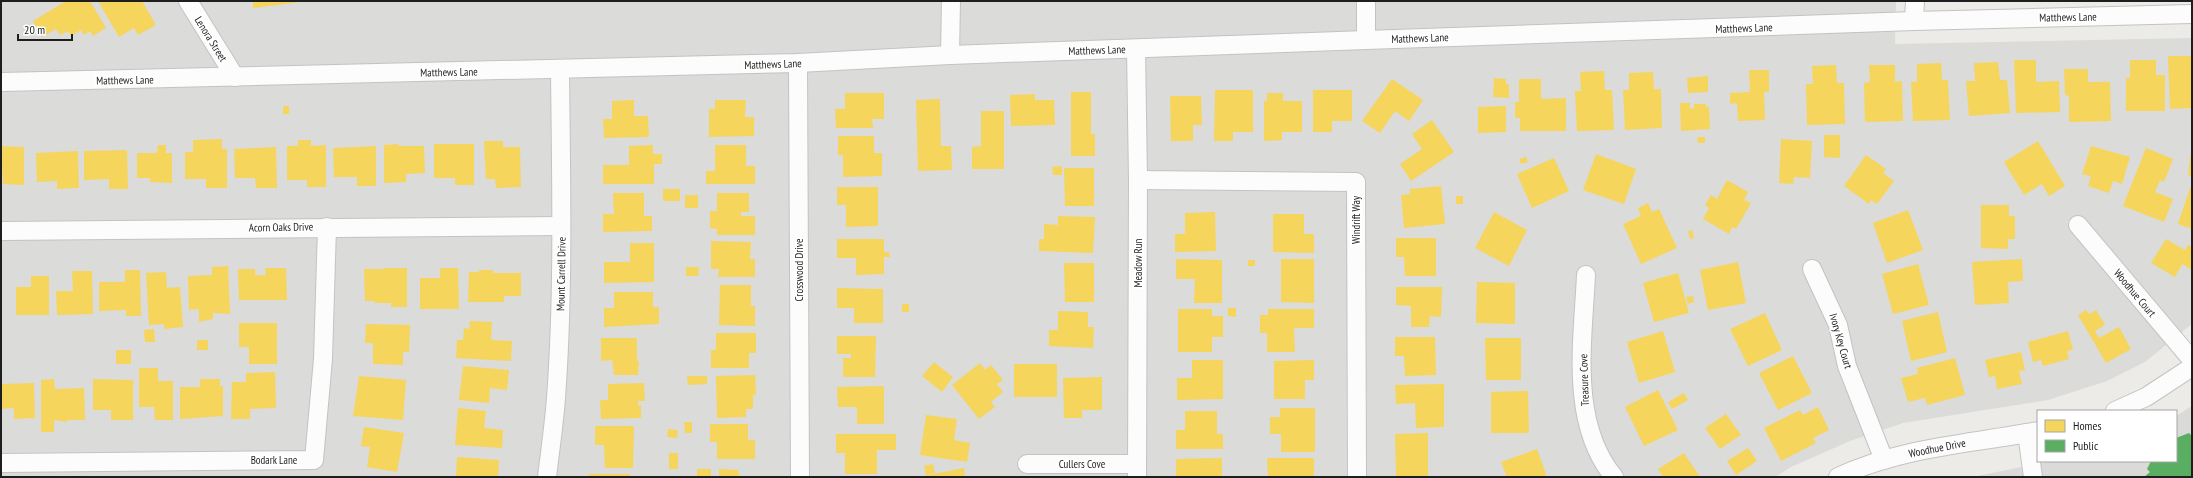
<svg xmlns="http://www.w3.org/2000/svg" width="2193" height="478" viewBox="0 0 2193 478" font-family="'PT Sans Narrow',sans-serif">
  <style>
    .residential { fill: #dbdbd9 }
    .religious { fill: #dadad9 }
    .homes { fill: #f6d55c }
    .public { fill: #5aae61 }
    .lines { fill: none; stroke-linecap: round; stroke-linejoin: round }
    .minor-casing { stroke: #c3c3c2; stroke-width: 20 }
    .minor { stroke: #fcfcfc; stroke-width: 18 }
    .labels { text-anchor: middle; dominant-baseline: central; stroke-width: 4; stroke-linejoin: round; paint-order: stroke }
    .street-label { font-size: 11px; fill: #1e1e1e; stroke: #fff }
  </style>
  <rect width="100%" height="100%" fill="#ecebe8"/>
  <path class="residential" d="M1,1H1896L1895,44L2192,38V324L2145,362L2107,381L2048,400L1903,423L1850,441L1791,467L1775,477H1Z"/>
  <path class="religious" d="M2192,406V477H1972L2052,461H2176V416Z"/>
  <g class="homes">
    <path d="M66,1H90L106,28L93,36L90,31L84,35L81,30L71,36L68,31L60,35L56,29L42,37L33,21Z"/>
    <path d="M98,1H142L156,25L138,35L134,28L119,37Z"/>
    <path d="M253,1H301V2L253,8Z"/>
    <path d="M2168,56H2192V108L2170,109Z"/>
    <path d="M2014,60H2036V82L2059,81L2060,112L2016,113Z"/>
    <path d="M2130,60H2156V75H2165V111H2126V78H2130Z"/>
    <path d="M1998,62L2000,80H2007L2010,113L1969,116L1966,81H1975L1974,63Z"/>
    <path d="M1941,63L1942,80H1948L1950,120L1913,121L1911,82H1917V64Z"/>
    <path d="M1836,65L1837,83H1844L1845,124L1807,125L1806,84H1813L1812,66Z"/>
    <path d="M1869,65H1895V82L1902,81L1903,121L1865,122L1864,83L1870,82Z"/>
    <path d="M2064,69H2088V82H2110L2111,121L2069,122V96L2065,95Z"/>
    <path d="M1749,70H1769V92H1764L1765,120L1738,121L1737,103L1730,104V93L1750,92Z"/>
    <path d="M1604,71L1605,90H1612L1614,130L1577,131L1575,91H1581L1580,72Z"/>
    <path d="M1653,72L1654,89H1661L1662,128L1625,130L1623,90H1629V73Z"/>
    <path d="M1708,76V92L1688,93L1687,78Z"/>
    <path d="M1494,78L1506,79V84H1509V98L1493,97Z"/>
    <path d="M1392,79L1423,100L1409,121L1395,111L1380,133L1362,121Z"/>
    <path d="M1519,79H1541V99L1566,98V131H1520V118H1515V102H1519Z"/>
    <path d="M1215,90H1253V132H1233V141H1214Z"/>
    <path d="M1313,90H1352V121H1332V132H1313Z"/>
    <path d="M1071,92H1091V134H1095V156H1071Z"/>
    <path d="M845,93H884V119H872L873,128H836L835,109H845Z"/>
    <path d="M1267,93H1283V101H1302V132H1282V140L1264,141V101H1267Z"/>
    <path d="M1035,94V100H1054L1055,125L1011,126L1010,95Z"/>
    <path d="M1170,96H1201L1202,125H1193V141H1171Z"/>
    <path d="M940,99L941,146H951L952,170L918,171L916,100Z"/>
    <path d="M634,100V116H648L649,137L604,138L603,119H612V101Z"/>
    <path d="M715,100H746L745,117H754V136L709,137V109H715Z"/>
    <path d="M1680,103H1690V109L1694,108V104H1706V107H1709L1710,129L1681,131Z"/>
    <rect x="283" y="106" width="6" height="8"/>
    <path d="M1506,106V132L1478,133V107Z"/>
    <path d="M981,111H1004V169H972V147L981,146Z"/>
    <path d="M1432,120L1454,152L1411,181L1400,164L1422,149L1412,134Z"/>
    <path d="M1824,135H1840V158L1824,157Z"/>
    <path d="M838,136H874V153H882V176L843,177V155H838Z"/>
    <path d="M1697,137H1705V143H1698Z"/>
    <path d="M222,139V149H227V188H206V179H185V152H193V140Z"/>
    <path d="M1781,139L1812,141L1810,178L1794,177L1793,184L1779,183Z"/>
    <path d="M298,140H311V146L326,145V187H307V180H287V146H298Z"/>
    <path d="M484,141H503V147H520L521,187L496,188L495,179H486Z"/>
    <path d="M2038,141L2065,186L2049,196L2042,184L2024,195L2004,162Z"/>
    <path d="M398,144L399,146H424L425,173L406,174V182L384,183V145Z"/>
    <path d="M434,144H474V185H455V178H434Z"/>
    <path d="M158,145H166V153H172V183L150,182V178H137V153H157Z"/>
    <path d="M653,145V154H662V164H654V184H603V165H629V146Z"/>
    <path d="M715,145H746V166H755V184H706V171H715Z"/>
    <path d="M1,146L24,147V185L3,184Z"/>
    <path d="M376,146V186H357V177H334L333,148Z"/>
    <path d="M2091,146L2130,157L2122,184L2113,181L2109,193L2088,186L2091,176L2082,174Z"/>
    <path d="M276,147L277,188H256L255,178H235L234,149Z"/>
    <path d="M2146,148L2173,159L2164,182L2160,180L2155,192L2173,199L2164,222L2123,206Z"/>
    <path d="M127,150L128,189H109V179L84,180V151Z"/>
    <path d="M78,151L79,188L57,189V181L37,182L36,153Z"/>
    <path d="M2191,152H2192V176L2188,175Z"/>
    <path d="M1596,154L1636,169L1624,204L1583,190Z"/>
    <path d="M1866,155L1886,169L1883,173L1894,181L1877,204L1871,200L1869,204L1844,186Z"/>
    <path d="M1526,157L1528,162L1521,164L1519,159Z"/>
    <path d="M1554,158L1569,191L1532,208L1517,174Z"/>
    <path d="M1062,166V175H1053L1052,167Z"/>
    <path d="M1064,168H1094V206H1065Z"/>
    <path d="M1727,180L1748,192L1744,200L1751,203L1736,229L1732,227L1729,234L1703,219L1709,208L1705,205L1711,195L1717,199Z"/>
    <path d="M1441,186L1445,224L1404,228L1401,195L1410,194V189Z"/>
    <path d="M837,187H878V226L846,227V205H837Z"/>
    <path d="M2190,188H2192V229L2178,224Z"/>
    <rect x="663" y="189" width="17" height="12"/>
    <path d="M613,193H644V216H652V231L603,232V214H614Z"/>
    <path d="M717,193H749V212H741V216H755V235H717V229L710,228V211H717Z"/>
    <rect x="685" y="195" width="13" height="13"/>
    <rect x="1456" y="196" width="7" height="8"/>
    <path d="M1648,203L1652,212L1659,209L1677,248L1641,264L1623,224L1641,216L1638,208Z"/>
    <path d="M1981,205H2009V216H2015V239H2008V249L1981,248Z"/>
    <path d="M1908,210L1923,250L1887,263L1873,223Z"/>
    <path d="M1215,212L1216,251L1175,252V234H1185V213Z"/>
    <path d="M1494,212L1527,230L1509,266L1475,248Z"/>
    <path d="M1273,214H1304V234H1314V253L1273,252Z"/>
    <path d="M1058,216L1095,217L1093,253L1039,251V239H1044V224L1058,225Z"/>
    <path d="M1692,230L1694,238L1690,239L1688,231Z"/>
    <path d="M1396,238H1436V276H1405L1404,257H1396Z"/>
    <path d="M837,239H884V252H889L890,257H884V274L856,275V258H837Z"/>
    <path d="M2166,239L2185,250L2188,245L2192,247V270L2182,264L2175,277L2151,263Z"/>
    <path d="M711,241L751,242L750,259H755V277H718L719,269H711Z"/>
    <path d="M630,243H654V282L604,283V262H630Z"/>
    <path d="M1176,259L1222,260V303H1194L1195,279H1176Z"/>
    <path d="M1281,259H1314V303L1281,302Z"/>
    <path d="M2022,259L2023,281L2008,282L2009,303L1975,305L1972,262Z"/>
    <rect x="1248" y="260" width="7" height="6"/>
    <path d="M1738,262L1746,303L1708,310L1700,270Z"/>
    <path d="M1064,263H1094V302H1065Z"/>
    <path d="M1918,264L1929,305L1893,314L1882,274Z"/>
    <path d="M228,266L230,314L213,313V319L199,322V309L189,310L188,276L212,275V267Z"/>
    <path d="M686,267H699L698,276H686Z"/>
    <path d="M265,268H286L287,300H239L238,269H255V275H266Z"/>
    <path d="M385,268H407V307H391V303H375V301H365L364,269H385Z"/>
    <path d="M440,268H458L459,309H420V278H440Z"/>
    <path d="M125,270H140L141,316H126V310L99,311V282H125Z"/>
    <path d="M479,270H493V273H521V296H504V302H468L469,272H479Z"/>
    <path d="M72,271H92L93,314L57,315L56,291H73Z"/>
    <path d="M166,272L167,288L180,287L183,327L164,329V324L149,325L146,273Z"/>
    <path d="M1678,273L1689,313L1654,322L1643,283Z"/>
    <path d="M31,276H49V315H16V287H31Z"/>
    <path d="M1477,282L1515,283V324L1476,323Z"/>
    <path d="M720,285H751V306H755V326L719,325Z"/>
    <path d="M1396,287H1442L1441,317L1430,316L1429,327H1411V306L1396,305Z"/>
    <path d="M837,288L883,289V323H854V308H837Z"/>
    <path d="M614,292H653V307H659V324L604,327V308H614Z"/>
    <path d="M1693,296L1694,302L1688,304L1686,297Z"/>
    <rect x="902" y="304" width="7" height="8"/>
    <path d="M1228,308H1236V317L1228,316Z"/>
    <path d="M1178,309H1212V316H1223V337H1212V352H1178Z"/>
    <path d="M1268,309H1314V328H1294L1295,352H1267V333H1260V315H1268Z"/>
    <path d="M2086,310L2089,314L2096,310L2105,325L2095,331L2099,338L2119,327L2131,349L2106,363L2078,315Z"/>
    <path d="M1058,311L1088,312V327H1094L1093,348L1049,346V330H1058Z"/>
    <path d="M1938,312L1947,352L1911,361L1902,321Z"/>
    <path d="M1765,313L1782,350L1748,366L1730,329Z"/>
    <path d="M470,321L492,322L491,340L512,341L511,361L456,358L457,340H463L464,328L469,329Z"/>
    <path d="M239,323H277V364H249V347H239Z"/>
    <path d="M366,324L410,325L409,352H403V365L373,364V343H365Z"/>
    <path d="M154,329L155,342H145L144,330Z"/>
    <path d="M1663,331L1675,372L1639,383L1627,342Z"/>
    <path d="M2068,331L2073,350L2067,351L2069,359L2043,366L2041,360L2033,362L2028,342Z"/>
    <path d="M716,333H756V353H749V368H711V350H716Z"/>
    <path d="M837,336H876L875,377H843V358H851V354H837Z"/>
    <path d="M1395,337H1435L1436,375L1405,376L1404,356H1395Z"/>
    <path d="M601,338H637V361H639L638,375H614L612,360L601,361Z"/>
    <path d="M1485,338H1521V380H1486Z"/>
    <rect x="197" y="340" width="11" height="10"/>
    <rect x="116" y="350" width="15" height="14"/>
    <path d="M2021,352L2025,370L2019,371L2022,384L1997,389L1995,376L1989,377L1985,360Z"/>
    <path d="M1793,356L1812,393L1778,410L1759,373Z"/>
    <path d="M1955,358L1965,395L1927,405L1925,398L1908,402L1901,378L1918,374L1917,368Z"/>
    <path d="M1192,360H1223V399L1177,400V378H1192Z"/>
    <path d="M1314,360V380H1305V399H1274V361Z"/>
    <path d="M934,362L953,377L942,392L922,376Z"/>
    <path d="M980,363L985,370L991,365L1003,380L997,384L1003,392L991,402L995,407L979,419L952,385Z"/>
    <rect x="1014" y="364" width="43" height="33"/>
    <path d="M463,366L509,370L507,390L490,388L489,403L459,400Z"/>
    <path d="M139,368H158V381H173V420H155L154,407H139Z"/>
    <path d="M275,372L276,408L250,409V419H231L232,382H246V373Z"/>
    <path d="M755,375L756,395H753V409H746V417L717,418L716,376Z"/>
    <path d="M359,376L406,380L403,420L353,416Z"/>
    <path d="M687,376H707V384L688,385Z"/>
    <path d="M1102,377V410H1082V418H1064L1063,378Z"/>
    <path d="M54,379L55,389L84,388L85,420H67V422L54,420V432H41V380Z"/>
    <path d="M93,379L133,380V420H111V410H93Z"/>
    <path d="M200,379H220V386H223V416L180,419V387H200Z"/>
    <path d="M34,383L35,418L14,419V408L1,409V384Z"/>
    <path d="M644,383L645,401H638V406L641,405V418L601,419L600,400H608V384Z"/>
    <path d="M1444,384V427L1416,428L1415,403L1396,404L1395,385Z"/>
    <path d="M884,386V424H857V407H838L837,387Z"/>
    <path d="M1658,390L1678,430L1644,446L1625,407Z"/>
    <path d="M1528,391L1529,433H1491V392Z"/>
    <path d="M1684,393L1688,400L1672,409L1668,402Z"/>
    <path d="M1818,407L1829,430L1813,438L1816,443L1781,461L1764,428L1800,410L1803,415Z"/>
    <path d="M458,408L486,411L484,428L503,430L502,448L455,445Z"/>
    <path d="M1280,408H1315V452H1281V434H1270V417H1280Z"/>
    <path d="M1185,411H1217V434H1223V449H1176V430H1185Z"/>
    <path d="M1726,414L1741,435L1720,449L1705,428Z"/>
    <path d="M926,415L957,419L954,440L970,443L967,462L920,455Z"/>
    <path d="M684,422H692V433H685Z"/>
    <path d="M710,424H748V440H755V459H717V442H710Z"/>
    <path d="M595,426H634L633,468H605L604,445H595Z"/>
    <path d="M364,427L404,433L397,472L367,467L370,447L361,446Z"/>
    <path d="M668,429L678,430L677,438L667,437Z"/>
    <path d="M1428,433V477H1396L1395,434Z"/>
    <path d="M836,434H896V450H877V474H845V453H836Z"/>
    <path d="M1748,448L1757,461L1736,475L1727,461Z"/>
    <path d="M1537,449L1547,477H1507L1501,462Z"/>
    <rect x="669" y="453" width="9" height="16"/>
    <path d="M1684,453L1700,477H1663L1658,469Z"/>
    <path d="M457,457L499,460L498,477H456Z"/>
    <path d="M1222,458V477H1176V459Z"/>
    <path d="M1267,458H1314V476L1268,477Z"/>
    <path d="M933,464L935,473L926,475L924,466Z"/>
    <path d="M964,468L965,477H923V476Z"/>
    <rect x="697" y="469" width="14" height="7"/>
    <path d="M719,469L738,470L740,477H719Z"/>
    <rect x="589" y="474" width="41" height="3"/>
  </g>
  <path class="public" d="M2189,433L2192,436V477H2144L2150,472L2147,469L2151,461H2176V438Z"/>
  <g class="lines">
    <g class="minor-casing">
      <g id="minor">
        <path d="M188,1L235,77"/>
        <path d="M1914,21L1915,1"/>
        <path d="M1366,40V1"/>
        <path d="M1136,49L1138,180L1137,477"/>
        <path d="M950,55L951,1"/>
        <path d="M798,63L800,477"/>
        <path d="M1,82L798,63L950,55L1366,40L1914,21L2192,14"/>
        <path d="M1138,180L1356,182L1357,477"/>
        <path d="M2078,225L2192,360"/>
        <path d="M1,231L561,226"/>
        <path d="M1812,269L1838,325L1847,366L1884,460"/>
        <path d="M1586,275C1583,340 1569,423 1614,477"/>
        <path d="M2115,411L2146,397L2192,367"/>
        <path d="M2027,433L2033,477"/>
        <path d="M1,463L314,460L323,359L327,227"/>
        <path d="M1027,464H1137"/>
        <path d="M547,477C550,451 554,425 556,398C564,289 561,179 560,70"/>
        <path d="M1838,477C1901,447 1971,444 2038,431"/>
      </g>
    </g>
    <use href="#minor" class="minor"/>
  </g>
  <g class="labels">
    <g class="street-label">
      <text transform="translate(2068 17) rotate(-1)">Matthews Lane</text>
      <text transform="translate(1744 28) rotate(-2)">Matthews Lane</text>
      <text transform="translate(1420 38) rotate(-2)">Matthews Lane</text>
      <text transform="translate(211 39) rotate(58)">Lenora Street</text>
      <text transform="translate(1097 50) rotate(-2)">Matthews Lane</text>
      <text transform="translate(773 64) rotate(-2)">Matthews Lane</text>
      <text transform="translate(449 72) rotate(-1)">Matthews Lane</text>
      <text transform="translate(125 80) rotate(-1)">Matthews Lane</text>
      <text transform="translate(1356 220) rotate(-90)">Windrift Way</text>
      <text transform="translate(281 227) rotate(-1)">Acorn Oaks Drive</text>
      <text transform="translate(1138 263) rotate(-90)">Meadow Run</text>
      <text transform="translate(799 270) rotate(-90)">Crosswood Drive</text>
      <text transform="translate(561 274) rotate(-89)">Mount Carrell Drive</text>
      <text transform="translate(2135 293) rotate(50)">Woodhue Court</text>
      <text transform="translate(1841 341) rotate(74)">Ivory Key Court</text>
      <text transform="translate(1584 380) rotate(-92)">Treasure Cove</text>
      <text transform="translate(1937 448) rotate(-11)">Woodhue Drive</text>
      <text x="274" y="460">Bodark Lane</text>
      <text x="1082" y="464">Cullers Cove</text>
    </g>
  </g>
  <rect width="2193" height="478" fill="none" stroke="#1e1e1e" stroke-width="4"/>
  <rect x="2037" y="410" width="140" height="52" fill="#ffffff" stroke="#a5a5a5"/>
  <rect x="2045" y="420" width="20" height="12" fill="#f6d55c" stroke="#a5a5a5"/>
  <text x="2073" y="430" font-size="12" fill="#1e1e1e">Homes</text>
  <rect x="2045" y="440" width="20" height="12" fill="#5aae61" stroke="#a5a5a5"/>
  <text x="2073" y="450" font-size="12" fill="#1e1e1e">Public</text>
  <path d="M18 34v6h54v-6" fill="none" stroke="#1e1e1e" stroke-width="2"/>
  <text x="24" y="34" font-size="12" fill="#1e1e1e" stroke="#ffffff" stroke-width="3" paint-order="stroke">20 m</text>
</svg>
